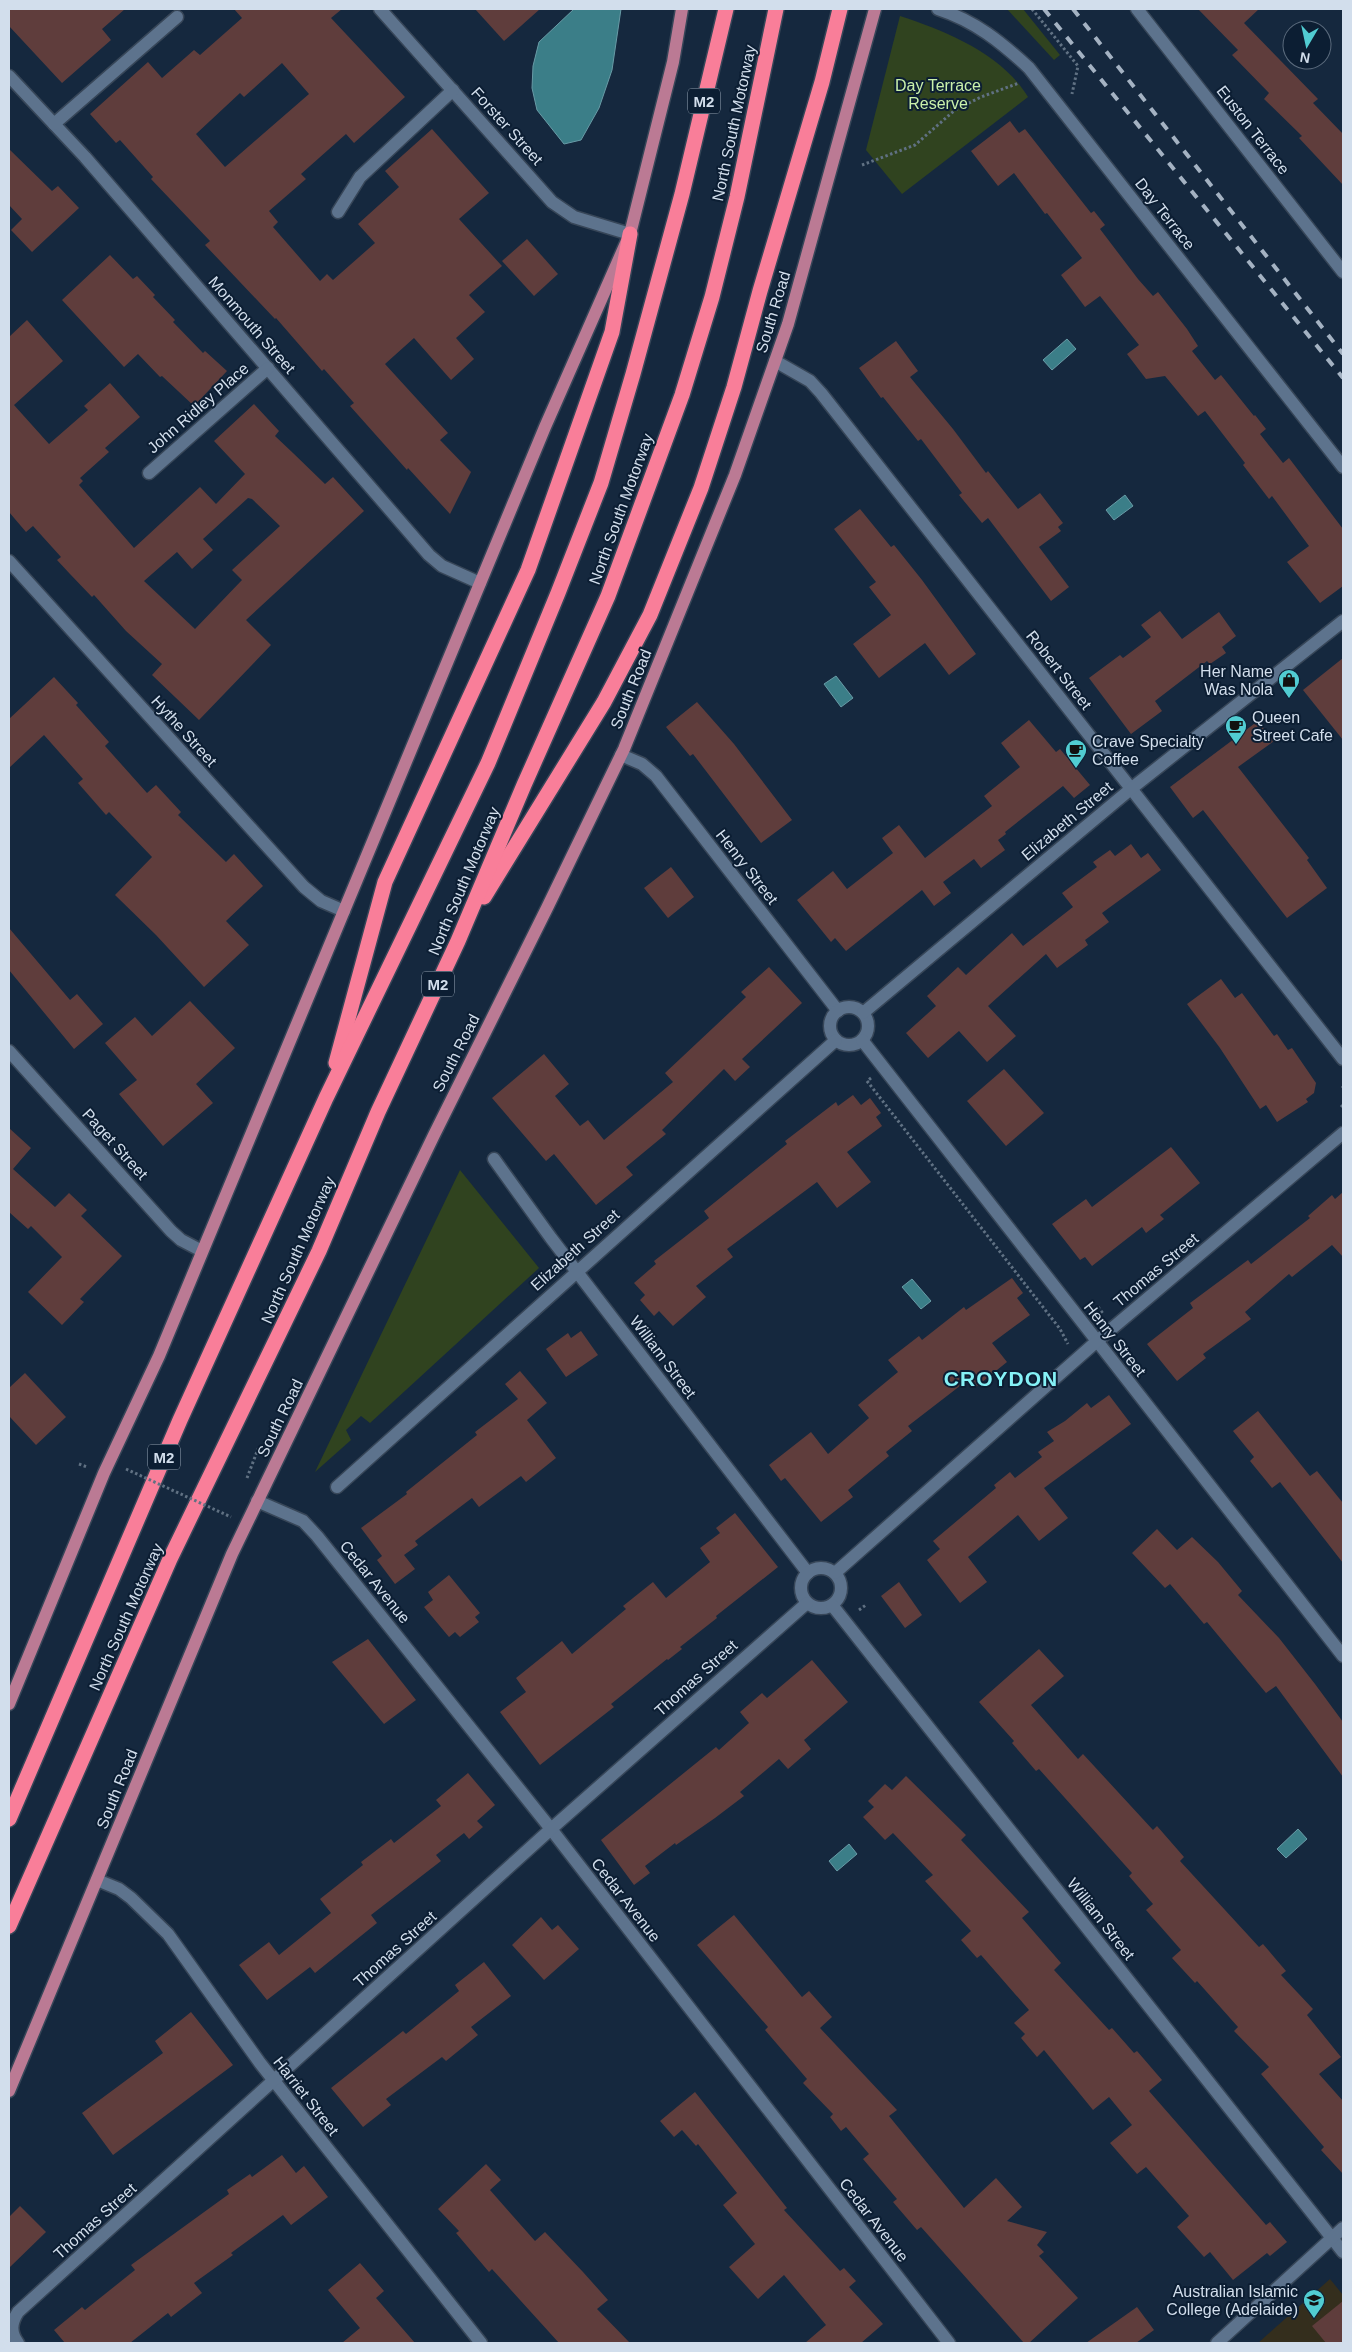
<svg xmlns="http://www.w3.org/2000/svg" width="1352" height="2352" viewBox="0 0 1352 2352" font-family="Arial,sans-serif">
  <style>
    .education { fill: #342e1d }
    .green { fill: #30431f }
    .water { fill: #3b7e88; stroke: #689ba6 }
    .building { fill: #5f3d3c; fill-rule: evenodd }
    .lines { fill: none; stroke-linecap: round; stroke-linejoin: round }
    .minor-casing { stroke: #374658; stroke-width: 15 }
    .major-casing { stroke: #374658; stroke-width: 15 }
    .highway-casing { stroke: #374658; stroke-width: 18 }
    .path { stroke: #607183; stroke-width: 3; stroke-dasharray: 2.5 2.5; stroke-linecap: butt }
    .minor { stroke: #5d738d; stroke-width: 12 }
    .major { stroke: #bb7a94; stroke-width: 12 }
    .highway { stroke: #f97e99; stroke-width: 15 }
    .rail { stroke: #a4b2c2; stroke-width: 4; stroke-dasharray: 9 9; stroke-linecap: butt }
    .path-bridge { stroke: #607183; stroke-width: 3; stroke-dasharray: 2.5 2.5; stroke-linecap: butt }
    .labels { text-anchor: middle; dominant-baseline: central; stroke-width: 4; stroke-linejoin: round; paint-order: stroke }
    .shield { fill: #0c1e33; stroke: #97a4b4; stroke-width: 1 }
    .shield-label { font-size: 15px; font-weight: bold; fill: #d2deec }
    .park-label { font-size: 16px; fill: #caf0ab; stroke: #0c1e33 }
    .street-label { font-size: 16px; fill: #d2deec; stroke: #0c1e33 }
    .poi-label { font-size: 16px; fill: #d2deec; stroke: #0c1e33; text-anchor: end }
    .district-label { font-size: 21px; font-weight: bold; letter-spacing: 1px; fill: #85f1f6; stroke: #0c1e33 }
  </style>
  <rect width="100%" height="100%" fill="#15283e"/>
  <path class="education" d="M1330,2279L1343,2295V2343H1258Z"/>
  <g class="green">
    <path d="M1007,9H1023L1060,55L1054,60Z"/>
    <path d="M900,16C946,31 1002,54 1028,97L902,194L866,150Z"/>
    <path d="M460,1170L539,1268L370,1423L361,1416L346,1430L351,1440L315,1472Z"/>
  </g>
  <g class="water">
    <path d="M574,9H621L612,70L599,108L581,140L564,144L537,110L532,88L533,66L539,42Z"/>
    <path d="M1067,339L1076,349L1052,370L1043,360Z"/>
    <path d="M1125,495L1133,506L1114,520L1106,510Z"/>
    <path d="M836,676L853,698L841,707L824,684Z"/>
    <path d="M912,1279L931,1301L921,1309L902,1287Z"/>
    <path d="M1298,1829L1307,1839L1286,1858L1277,1849Z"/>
    <path d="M849,1844L857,1854L837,1871L829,1861Z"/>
  </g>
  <g class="building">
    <path d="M9,9H125L102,29L111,40L62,83L9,26Z"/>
    <path d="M234,9H342L331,18L405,97L354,143L346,134L301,174L306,179L269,211L278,222L273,227L320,281L327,274L333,280L375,243L358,224L399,187L385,171L432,129L489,193L459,219L502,266L469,295L485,312L456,338L474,359L451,380L414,338L385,364L448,433L440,440L471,472L450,514L408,468L407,470L350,406L354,403L324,369L322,371L276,318L275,319L205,245L210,241L151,179L153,177L120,140L116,143L90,114L148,62L162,78L194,50L200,55L242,18ZM282,63L309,94L225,167L196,134L240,93L244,97Z"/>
    <path d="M475,9H540L504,41Z"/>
    <path d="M1198,9H1259L1244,23L1318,99L1313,103L1343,134V185L1299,138L1302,136L1264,99L1269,93L1232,55L1238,50Z"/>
    <path d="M1010,121L1019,133L1025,129L1091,213L1094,211L1105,225L1100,229L1138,279L1153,296L1158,292L1187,329L1198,346L1192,351L1215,380L1221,375L1254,416L1255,415L1266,429L1260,434L1283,463L1289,458L1343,529V586L1320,603L1287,562L1309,546L1272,496L1269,499L1243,465L1245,463L1205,411L1198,416L1165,376L1146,379L1127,354L1139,345L1100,296L1085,307L1061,275L1082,258L1047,213L1045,214L1014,173L998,186L971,151Z"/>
    <path d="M9,149L52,191L58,186L79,208L32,252L11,230L22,219L9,205Z"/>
    <path d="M527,239L558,274L534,296L502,261Z"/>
    <path d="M110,255L133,279L137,276L155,295L153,297L175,320L173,322L203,353L205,351L227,371L194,406L162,376L160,377L138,354L124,367L62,300Z"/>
    <path d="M27,320L63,361L14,405L49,444L88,410L84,406L110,383L140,417L105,448L109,452L80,478L83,481L79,485L134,548L200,487L216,504L245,474L214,441L254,404L279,431L275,436L293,453L325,484L333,477L364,511L246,620L271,645L199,720L152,675L162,664L126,631L94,595L92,597L70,574L57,560L61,557L33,526L26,532L9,512V337ZM248,498L252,499L280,526L232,570L242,580L195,629L144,581L177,552L192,569L213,550L203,539Z"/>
    <path d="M896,341L918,371L910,377L953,429L986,473L988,471L1018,509L1040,493L1063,523L1058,527L1061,531L1039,547L1069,587L1051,601L988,518L982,523L959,495L962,493L921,439L918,441L883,397L881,398L859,368Z"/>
    <path d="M860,509L891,547L894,545L922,580L976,654L949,675L925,643L879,678L853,644L891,615L869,587L876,582L834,529Z"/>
    <path d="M1160,611L1182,639L1219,612L1236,636L1222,647L1226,653L1210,664L1207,661L1155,701L1162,711L1131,734L1089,678L1120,655L1123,658L1151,637L1141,625Z"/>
    <path d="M1343,658V740L1303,690Z"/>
    <path d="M54,677L78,703L76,705L109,742L105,746L147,793L156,785L181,812L178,815L226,862L234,854L263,886L226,921L249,945L204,987L156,935L115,895L152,857L109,812L106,815L78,783L83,779L44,735L9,768V719Z"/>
    <path d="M697,702L734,744L792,820L761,843L693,754L690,756L666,727Z"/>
    <path d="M1029,720L1056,752L1060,749L1090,785L1074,798L1063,786L1005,832L1006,834L998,840L1005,850L981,868L974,859L943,882L951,893L934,906L922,890L846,951L835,938L831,942L797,900L833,871L847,889L893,853L882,838L899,825L925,858L992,806L984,796L1020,767L1001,743Z"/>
    <path d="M1258,721L1274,741L1238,767L1309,858L1307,860L1327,888L1287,918L1203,810L1193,818L1170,787Z"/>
    <path d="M1131,844L1141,858L1148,853L1161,870L1102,913L1109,922L1085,940L1088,945L1057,968L1046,954L988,1006L1016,1036L987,1062L959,1031L928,1058L906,1033L936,1006L927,996L958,967L966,975L1012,933L1023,946L1073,907L1062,893L1097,867L1093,862L1110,850L1115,856Z"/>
    <path d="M671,867L694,897L668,918L644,888Z"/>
    <path d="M9,928L70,1000L77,994L103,1024L74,1049L9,970Z"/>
    <path d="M769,967L802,1003L742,1059L750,1067L735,1081L724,1069L662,1130L666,1134L626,1167L633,1175L596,1205L554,1154L546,1161L492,1098L544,1054L569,1084L555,1096L580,1126L588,1120L604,1140L673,1082L665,1073L746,997L741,992Z"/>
    <path d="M1221,979L1235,998L1242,993L1274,1036L1277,1034L1288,1050L1292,1048L1316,1083L1314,1093L1306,1099L1308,1102L1277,1122L1266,1105L1260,1109L1220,1048L1187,1004Z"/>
    <path d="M190,1001L235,1048L196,1084L213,1103L163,1146L119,1094L137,1080L105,1043L135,1017L152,1036Z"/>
    <path d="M1004,1069L1044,1113L1006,1146L967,1101Z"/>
    <path d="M853,1095L861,1105L870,1098L881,1113L876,1117L882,1126L847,1152L871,1182L837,1208L817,1182L727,1249L733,1257L696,1286L706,1297L673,1326L659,1311L654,1316L640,1300L645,1295L634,1283L656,1264L654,1261L709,1218L704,1211L787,1144L785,1141L836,1102L838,1106Z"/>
    <path d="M9,1128L31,1148L13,1169L55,1207L69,1193L87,1210L81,1216L122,1256L80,1299L84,1302L62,1325L28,1292L62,1257L31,1226L28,1229L9,1212Z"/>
    <path d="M1171,1147L1200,1183L1160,1215L1164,1219L1146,1233L1142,1227L1092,1266L1085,1257L1080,1260L1052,1224L1086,1199L1092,1207Z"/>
    <path d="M1343,1192V1257L1332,1245L1292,1277L1289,1274L1245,1312L1251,1319L1203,1354L1206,1358L1177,1381L1147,1344L1193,1308L1190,1303L1248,1260L1251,1264L1310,1218L1308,1216L1332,1195L1335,1199Z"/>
    <path d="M1012,1278L1023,1293L1017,1298L1030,1315L992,1343L1007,1362L976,1387L969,1379L908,1426L912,1431L886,1452L889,1456L848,1490L853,1497L821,1522L785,1478L781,1481L769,1465L811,1432L828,1454L869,1418L858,1405L898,1372L888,1360L919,1336L922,1340L964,1307L966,1310Z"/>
    <path d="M581,1331L598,1355L566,1377L546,1349L568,1333L571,1338Z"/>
    <path d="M520,1371L547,1403L527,1420L556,1458L526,1482L521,1476L479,1507L472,1498L415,1541L418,1545L404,1555L415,1569L395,1584L377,1560L382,1556L361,1528L407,1494L406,1492L477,1435L475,1432L518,1399L505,1384Z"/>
    <path d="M25,1373L66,1417L36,1445L9,1416V1388Z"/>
    <path d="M1109,1395L1131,1424L1044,1488L1068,1518L1039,1541L1018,1515L968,1557L987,1582L960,1603L927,1560L940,1549L933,1541L996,1488L994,1485L1010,1472L1015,1478L1042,1457L1038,1452L1054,1441L1047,1432L1065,1421L1087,1403L1091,1408Z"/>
    <path d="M1258,1411L1310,1476L1317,1471L1343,1503V1563L1280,1482L1272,1488L1250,1461L1254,1457L1233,1431Z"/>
    <path d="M735,1513L778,1567L716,1616L717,1618L680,1647L682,1649L668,1660L667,1659L611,1704L614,1707L540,1765L500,1712L526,1692L516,1678L562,1641L572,1654L626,1609L623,1606L653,1582L666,1598L710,1562L700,1548L720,1533L716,1528Z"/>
    <path d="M1157,1529L1177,1550L1192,1537L1218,1562L1242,1591L1238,1595L1279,1638L1315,1684L1343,1722V1777L1276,1686L1266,1693L1207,1622L1204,1624L1170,1584L1165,1588L1132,1553Z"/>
    <path d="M449,1575L480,1613L475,1617L479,1622L460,1637L455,1632L449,1637L424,1607L433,1600L428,1592Z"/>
    <path d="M899,1582L922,1615L905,1628L881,1596Z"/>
    <path d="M368,1639L416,1700L384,1724L332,1662Z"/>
    <path d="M1039,1649L1064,1676L1031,1705L1078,1759L1083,1754L1153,1830L1157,1826L1184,1857L1180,1861L1259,1947L1263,1944L1286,1971L1281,1975L1313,2009L1307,2015L1341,2057L1319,2074L1343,2101V2174L1321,2150L1324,2147L1261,2074L1269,2067L1234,2031L1238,2027L1197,1981L1195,1983L1172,1958L1181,1950L1146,1910L1153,1904L1129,1876L1132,1873L1039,1769L1036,1771L1012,1743L1014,1741L979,1702Z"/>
    <path d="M812,1660L848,1702L804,1740L811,1749L788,1769L779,1759L740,1792L744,1796L715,1818L676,1845L675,1843L645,1866L650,1873L634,1885L601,1840L716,1747L719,1750L749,1723L740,1712L762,1693L767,1698Z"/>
    <path d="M468,1773L495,1805L477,1821L483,1827L469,1839L464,1833L436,1855L441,1861L371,1915L377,1923L315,1973L310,1967L267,2000L239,1965L269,1942L279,1955L331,1913L320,1899L363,1865L361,1862L391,1839L394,1843L441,1806L436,1800Z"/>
    <path d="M906,1776L966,1835L961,1840L1029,1912L1022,1918L1061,1963L1054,1970L1109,2030L1112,2028L1134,2053L1137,2051L1162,2080L1149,2091L1266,2225L1270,2222L1287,2242L1270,2256L1267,2253L1233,2280L1210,2252L1204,2257L1177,2227L1189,2216L1146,2167L1137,2174L1110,2143L1132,2125L1109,2097L1093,2110L1044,2050L1037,2057L1021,2038L1025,2034L1014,2023L1029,2010L981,1955L977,1958L961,1940L971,1931L925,1881L933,1875L893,1833L885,1840L863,1817L874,1807L868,1801L885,1784L892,1790Z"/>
    <path d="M734,1915L802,1997L809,1991L832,2017L820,2028L897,2110L889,2116L964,2208L996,2178L1022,2207L1007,2221L1047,2232L1037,2245L1044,2252L1039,2256L1078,2298L1029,2343H1024L921,2227L917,2230L893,2202L897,2199L863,2159L869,2154L846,2127L841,2131L830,2117L833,2114L803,2083L807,2079L765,2030L768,2027L697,1945Z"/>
    <path d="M541,1917L552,1930L558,1925L579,1949L544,1980L512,1945Z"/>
    <path d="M484,1962L511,1996L471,2027L478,2035L446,2061L442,2057L386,2099L391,2105L363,2127L331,2088L403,2031L406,2034L459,1991L455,1985Z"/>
    <path d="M191,2012L233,2065L113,2155L82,2113L163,2053L155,2041Z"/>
    <path d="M695,2092L787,2208L784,2210L840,2271L844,2268L856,2281L849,2287L883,2324L861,2343H805L826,2325L784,2275L758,2299L729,2267L755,2244L723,2205L737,2193L698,2144L696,2146L682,2130L674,2137L660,2121Z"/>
    <path d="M282,2155L296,2173L304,2166L328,2197L291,2225L283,2215L231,2253L233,2255L194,2283L202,2293L171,2317L168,2313L130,2343H65L54,2330L82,2307L85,2310L135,2270L131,2265L229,2194L227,2190L250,2174L252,2177Z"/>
    <path d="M486,2164L501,2180L490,2190L535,2241L545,2232L583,2272L608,2300L597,2309L630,2343H559L492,2269L489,2272L456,2233L459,2231L438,2209Z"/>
    <path d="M20,2206L46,2232L9,2268V2217Z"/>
    <path d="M360,2263L384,2291L376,2298L415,2343H342L360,2328L328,2290Z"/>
    <path d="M1343,2301V2343H1326L1312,2326Z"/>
    <path d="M1137,2307L1154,2330L1136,2343H1086Z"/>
  </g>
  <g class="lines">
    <g class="minor-casing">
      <g id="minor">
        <path d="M380,9L552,202L574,217L630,234"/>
        <path d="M938,9C975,21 1001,42 1029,68L1343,467"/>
        <path d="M1137,9L1343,272"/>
        <path d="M9,76L85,157L429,555L442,566L480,583"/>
        <path d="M54,124L177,17"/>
        <path d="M338,212L360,177L453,90"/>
        <path d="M775,361L810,381L821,393L1343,1059"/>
        <path d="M149,473L268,368"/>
        <path d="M9,561L304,887L321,901L344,911"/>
        <path d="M621,755L642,764L656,776L838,1011"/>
        <circle cx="849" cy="1026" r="19"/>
        <path d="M863,1013L1132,788L1343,621"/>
        <path d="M862,1040L1343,1656"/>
        <path d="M9,1051L171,1231L181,1240L202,1251"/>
        <path d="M494,1159L551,1238L808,1573"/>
        <path d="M337,1487L836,1040"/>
        <path d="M257,1501L303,1521L317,1536L551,1829L949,2343"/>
        <circle cx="821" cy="1588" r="20"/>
        <path d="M835,1573L1096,1342L1343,1133"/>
        <path d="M832,1605L1343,2252"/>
        <path d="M97,1880L119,1889L131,1898L168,1934L260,2063L481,2343"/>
        <path d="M18,2343C10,2332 11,2323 18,2312L551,1829L807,1603"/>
        <path d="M1217,2343L1343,2228"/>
      </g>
    </g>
    <g class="major-casing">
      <g id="major">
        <path d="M9,1704L104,1473L159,1356L545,427L630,234L673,62L682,9"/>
        <path d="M9,2091L232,1554L434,1135L547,908L624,749L735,475L788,324L875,9"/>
      </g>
    </g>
    <g class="highway-casing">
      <g id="highway">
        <path d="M484,897L604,702L650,615L701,488L734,387L760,291L822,82L840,9"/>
        <path d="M336,1063L385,882L528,570L612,332L630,234"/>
        <path d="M9,1819L180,1420L326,1098L488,763L558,593L601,483L633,374L682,194L726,9"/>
        <path d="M9,1926L170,1559L319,1251L378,1112L458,941L524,785L608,596L682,395L712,297L737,197L776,9"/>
      </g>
    </g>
    <g class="path">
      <path d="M1032,9L1078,66L1072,94"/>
      <path d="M862,165L915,145L955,110L981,97L1019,83"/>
      <path d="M871,1078L867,1081L1060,1329L1068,1344"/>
      <path d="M1342,1088L1343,1087"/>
      <path d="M1341,1105L1343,1107"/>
      <path d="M1098,1307L1104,1315"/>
      <path d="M79,1464L87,1467"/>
      <path d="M247,1478L258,1449L263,1452"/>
      <path d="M859,1610L866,1605"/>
    </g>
    <use href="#minor" class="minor"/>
    <use href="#major" class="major"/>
    <use href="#highway" class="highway"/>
    <g class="rail">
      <path d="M1044,9L1343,378"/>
      <path d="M1073,9L1343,354"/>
    </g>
    <path class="path-bridge" d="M126,1469L231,1517"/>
  </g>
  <defs>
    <g id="shop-pin" transform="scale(1.125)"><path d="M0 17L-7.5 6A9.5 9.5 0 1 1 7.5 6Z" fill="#51ccd2" stroke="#0c1e33"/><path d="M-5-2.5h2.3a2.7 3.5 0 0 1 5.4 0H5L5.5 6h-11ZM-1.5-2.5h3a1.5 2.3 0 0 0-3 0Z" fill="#111"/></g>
    <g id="cafe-pin" transform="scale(1.125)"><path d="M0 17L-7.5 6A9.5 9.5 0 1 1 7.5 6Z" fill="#51ccd2" stroke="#0c1e33"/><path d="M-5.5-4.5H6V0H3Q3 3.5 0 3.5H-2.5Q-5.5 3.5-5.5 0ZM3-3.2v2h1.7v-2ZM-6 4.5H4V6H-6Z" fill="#111"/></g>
    <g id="school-pin" transform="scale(1.125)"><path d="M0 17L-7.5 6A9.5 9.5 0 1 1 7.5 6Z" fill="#51ccd2" stroke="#0c1e33"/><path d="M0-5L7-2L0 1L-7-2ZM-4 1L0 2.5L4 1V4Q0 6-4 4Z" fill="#111"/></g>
  </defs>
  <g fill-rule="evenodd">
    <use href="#shop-pin" x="1289" y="680"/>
    <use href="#cafe-pin" x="1236" y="726"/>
    <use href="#cafe-pin" x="1076" y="750"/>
    <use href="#school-pin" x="1314" y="2300"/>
  </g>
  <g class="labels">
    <g class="shield">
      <rect x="688" y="88.5" width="32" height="25" rx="4"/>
      <rect x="422" y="971.5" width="32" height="25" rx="4"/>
      <rect x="148" y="1444.5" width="32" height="25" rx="4"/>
    </g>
    <g class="shield-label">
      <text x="704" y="101">M2</text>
      <text x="438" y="984">M2</text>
      <text x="164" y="1457">M2</text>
    </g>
    <g class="park-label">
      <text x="938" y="85">Day Terrace<tspan x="938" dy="18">Reserve</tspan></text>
    </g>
    <g class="street-label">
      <text transform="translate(734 123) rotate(-78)">North South Motorway</text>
      <text transform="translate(507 126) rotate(48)">Forster Street</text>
      <text transform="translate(1253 130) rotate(52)">Euston Terrace</text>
      <text transform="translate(1165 214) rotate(52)">Day Terrace</text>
      <text transform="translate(773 312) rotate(-73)">South Road</text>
      <text transform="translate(252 325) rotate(49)">Monmouth Street</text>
      <text transform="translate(198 408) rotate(-41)">John Ridley Place</text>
      <text transform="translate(621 509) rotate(-70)">North South Motorway</text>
      <text transform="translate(1059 670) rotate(52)">Robert Street</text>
      <text transform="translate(631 689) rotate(-68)">South Road</text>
      <text transform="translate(184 731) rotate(48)">Hythe Street</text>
      <text transform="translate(1067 821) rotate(-40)">Elizabeth Street</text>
      <text transform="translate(747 867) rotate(52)">Henry Street</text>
      <text transform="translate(464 881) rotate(-67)">North South Motorway</text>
      <text transform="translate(456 1053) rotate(-63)">South Road</text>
      <text transform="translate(115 1144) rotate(48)">Paget Street</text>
      <text transform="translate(298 1250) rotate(-66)">North South Motorway</text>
      <text transform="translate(575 1250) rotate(-42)">Elizabeth Street</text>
      <text transform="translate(1156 1270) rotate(-40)">Thomas Street</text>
      <text transform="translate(1115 1339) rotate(52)">Henry Street</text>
      <text transform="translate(663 1357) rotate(53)">William Street</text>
      <text transform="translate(280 1418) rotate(-64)">South Road</text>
      <text transform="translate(375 1582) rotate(51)">Cedar Avenue</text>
      <text transform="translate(126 1617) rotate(-66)">North South Motorway</text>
      <text transform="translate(696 1678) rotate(-42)">Thomas Street</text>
      <text transform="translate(117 1789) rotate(-68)">South Road</text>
      <text transform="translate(626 1900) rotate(52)">Cedar Avenue</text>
      <text transform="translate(1101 1919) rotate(52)">William Street</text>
      <text transform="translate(395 1949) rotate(-42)">Thomas Street</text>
      <text transform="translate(306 2096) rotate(52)">Harriet Street</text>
      <text transform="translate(874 2220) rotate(52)">Cedar Avenue</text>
      <text transform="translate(95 2221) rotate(-42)">Thomas Street</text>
    </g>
    <g class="poi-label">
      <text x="1273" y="671">Her Name<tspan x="1273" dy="18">Was Nola</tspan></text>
      <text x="1252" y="717" text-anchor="start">Queen<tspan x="1252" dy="18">Street Cafe</tspan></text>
      <text x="1092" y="741" text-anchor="start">Crave Specialty<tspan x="1092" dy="18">Coffee</tspan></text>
      <text x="1298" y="2291">Australian Islamic<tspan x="1298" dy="18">College (Adelaide)</tspan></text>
    </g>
    <g class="district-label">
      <text x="1001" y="1378">CROYDON</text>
    </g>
  </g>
  <rect width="1352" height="2352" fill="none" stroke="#d2deec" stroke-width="20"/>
  <g transform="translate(1307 45) rotate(189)"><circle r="24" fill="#0c1e33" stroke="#5b6b7d"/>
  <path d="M0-4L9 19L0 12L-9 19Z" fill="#51ccd2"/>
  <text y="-8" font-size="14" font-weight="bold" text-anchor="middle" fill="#d2deec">N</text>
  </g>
</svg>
